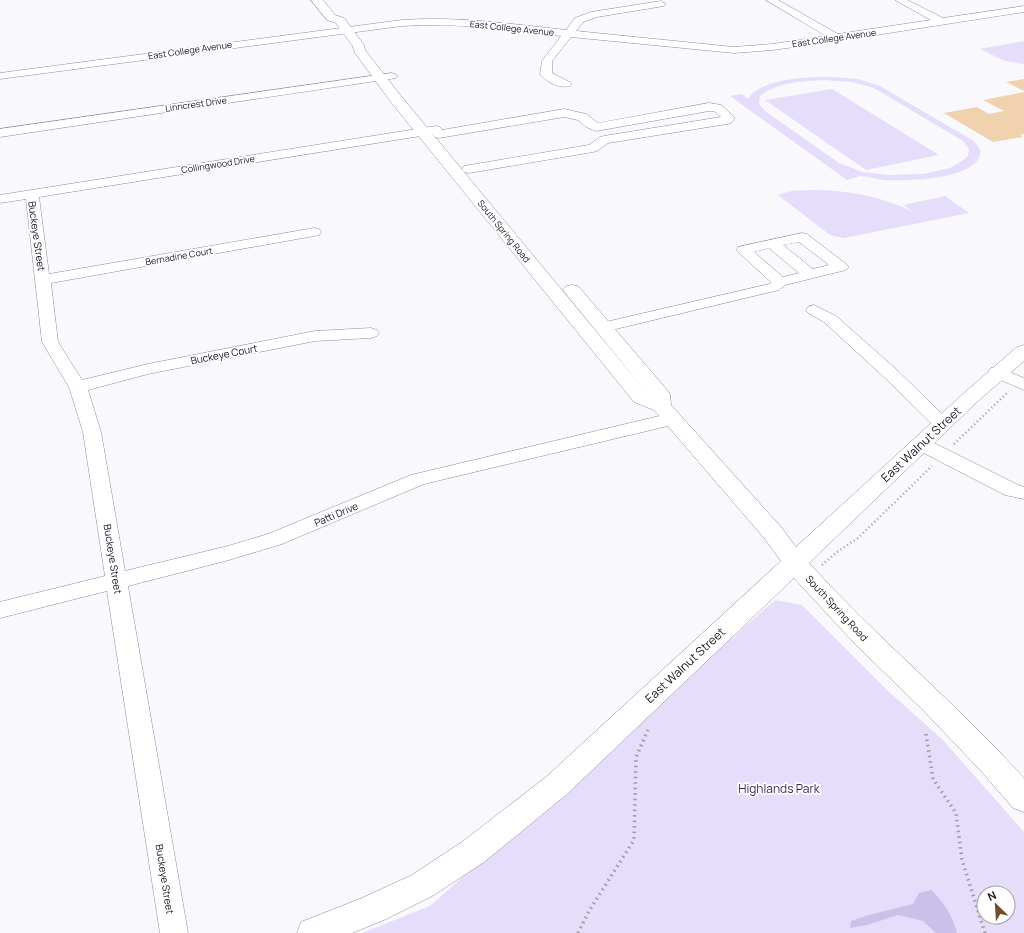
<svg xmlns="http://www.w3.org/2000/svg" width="1024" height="933" viewBox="0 0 1024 933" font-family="Manrope,sans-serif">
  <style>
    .green { fill: #e5ddfa; fill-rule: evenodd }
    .water { fill: #cbc0ea }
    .building { fill: #f1d2ae }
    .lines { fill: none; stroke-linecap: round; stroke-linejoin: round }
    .minor-casing { stroke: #8f899f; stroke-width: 1 }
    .major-casing { stroke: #8f899f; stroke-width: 1 }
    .path-far1 { stroke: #9d9ba1; stroke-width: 2.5; stroke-dasharray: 1 3; stroke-linecap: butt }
    .path { stroke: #9d9ba1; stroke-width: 3.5; stroke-dasharray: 1.5 4; stroke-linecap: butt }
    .minor { fill: #fff; fill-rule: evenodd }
    .major { fill: #fff; fill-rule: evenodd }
    .labels { text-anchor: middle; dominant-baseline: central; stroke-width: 3.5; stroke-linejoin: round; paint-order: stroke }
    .far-street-label { font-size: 9px; fill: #14121a; stroke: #fff }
    .street-label { font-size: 10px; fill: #14121a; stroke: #fff }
    .near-street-label { font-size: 12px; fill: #14121a; stroke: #fff }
    .near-park-label { font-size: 12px; fill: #3a285b; stroke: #fff }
  </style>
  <rect width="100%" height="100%" fill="#f9f8fd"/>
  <g class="green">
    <path d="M1024,41V64L1005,61L980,49Z"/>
    <path d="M830,77L858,79L880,86L972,140C977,144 983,151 979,158C967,180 906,181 884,180C877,179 867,176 860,176C859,176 850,179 847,180L730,96L742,94L748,99C760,78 809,77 830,77ZM824,80L852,82L874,88L963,141L969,149L968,156L962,161L950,168L923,174L888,175L862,172L839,163L765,111L759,104L760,96C777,82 803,81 824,80Z"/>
    <path d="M832,89L939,155L866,170L765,100Z"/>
    <path d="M813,190C847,190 880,196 911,211L904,205L945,196L969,213L844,238L830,235L778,195L791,191Z"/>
    <path d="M775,600L802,605L889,692L942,739L1024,832V933H362L430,906ZM984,893H1008V917H984Z"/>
  </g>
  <path class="water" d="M931,890C943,901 953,916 957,933H936L923,921L898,915L867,925L850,928L851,921L869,915L913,904L919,893Z"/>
  <g class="building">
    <path d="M1024,79V91L1006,82Z"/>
    <path d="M1024,92V134L1020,135L1023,137L993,142L944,113L977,107L989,114L1004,111L983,100Z"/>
  </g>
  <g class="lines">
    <g class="minor-casing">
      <g id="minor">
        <path d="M766,0H778L838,34L931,20L895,0H907L943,18L1024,6V12L837,41L773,50L734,53L571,37L552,61V73C557,76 569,81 572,84L570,86C560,89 546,82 540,74L542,61L561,36C508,30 455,22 402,26L0,79V73L402,20C457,16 511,24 566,30L575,18L591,12L661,1L666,4L664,6L597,17L583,22L576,31L734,47L773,44L826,36Z"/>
        <path d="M392,73L398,76L396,78L0,137V129Z"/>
        <path d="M709,103L721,105L735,118L731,123L727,124L608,143L597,151L593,152L469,173L464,172L462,169L464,166L589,145L600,137L604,136L721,117L714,111H709L596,131L586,127L578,120L564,117L439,138L435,137L433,134L39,197L49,274L314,228L319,229L321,232L319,235L314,236L51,283L58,342L82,380L148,364L315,331L371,328L377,330L379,333L377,336L371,338L315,341L148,374L88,390L101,432L125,571L228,546L268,534L411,475L672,413L678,415L681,419L678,423L672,425L424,484L282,544L229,560L128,586L188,933H160L107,591L0,618V602L105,576L83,432L69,387L42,342L26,199L0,203V195L436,126L440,127L442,130L564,109L586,114L598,123Z"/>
        <path d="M802,233L807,234L846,264L849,267L846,270L785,285L779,290L603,332L597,330L595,327L597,324L769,284L771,282L736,250L738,247ZM799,242L829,265L813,269L783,245ZM769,248L799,273L783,277L754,252Z"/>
        <path d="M814,305L836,316L897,370L948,420L951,424L948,428L942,430L936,428L885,378L824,322L808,313L806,310L808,307Z"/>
        <path d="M997,367L1024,378V390L991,376L988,372L991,368Z"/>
        <path d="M921,438L928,440L1018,485L1024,487V499L1005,495L914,448L912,444L914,440Z"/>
      </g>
    </g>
    <g class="major-casing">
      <path id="major" d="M311,0H323L335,15L344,18L364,45L365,50L401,96L648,394L566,294L563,290L566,286L572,285L578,286L667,390L670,394L671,405L781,527L796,547L964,393L1017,347L1024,345V361L978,401L809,563C877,638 956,703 1024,778V812L1013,808L982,772L923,710L856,645L794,578L566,795L484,862L434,895L384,920L352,933H297L301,922L362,898L412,875L462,842L546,777L781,561L765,539L654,410L634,402L391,102L355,53L352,45L336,23L327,20Z"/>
    </g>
    <g class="path-far1">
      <path d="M954,444L1008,392"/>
      <path d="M822,565L837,552L858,538L932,466"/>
    </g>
    <g class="path">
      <path d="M926,734L933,779L956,813L962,860L985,933"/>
      <path d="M578,933L589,911L634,840L636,757L648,730"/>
    </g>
    <use href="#minor" class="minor"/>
    <use href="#major" class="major"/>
  </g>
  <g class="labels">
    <g class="far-street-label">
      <text transform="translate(512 28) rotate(6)">East College Avenue</text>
      <text transform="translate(834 38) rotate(-8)">East College Avenue</text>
      <text transform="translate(190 50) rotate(-8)">East College Avenue</text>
      <text transform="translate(196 104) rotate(-8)">Linncrest Drive</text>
      <text transform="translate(218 164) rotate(-9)">Collingwood Drive</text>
      <text transform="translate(504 231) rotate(51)">South Spring Road</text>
      <text transform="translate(179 256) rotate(-10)">Bernadine Court</text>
    </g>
    <g class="street-label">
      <text transform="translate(37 236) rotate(82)">Buckeye Street</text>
      <text transform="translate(224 354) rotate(-11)">Buckeye Court</text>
      <text transform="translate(336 514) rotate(-23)">Patti Drive</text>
      <text transform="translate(113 559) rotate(81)">Buckeye Street</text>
      <text transform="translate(837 608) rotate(47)">South Spring Road</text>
      <text transform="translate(165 879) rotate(81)">Buckeye Street</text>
    </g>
    <g class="near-street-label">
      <text transform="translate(921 444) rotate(-43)">East Walnut Street</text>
      <text transform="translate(685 665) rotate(-43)">East Walnut Street</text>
    </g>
    <g class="near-park-label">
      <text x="779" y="788">Highlands Park</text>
    </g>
  </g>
  <g transform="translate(996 905) rotate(335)"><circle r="19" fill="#ffffff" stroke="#a1a0a3"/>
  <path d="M0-3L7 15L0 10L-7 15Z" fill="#715027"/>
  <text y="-6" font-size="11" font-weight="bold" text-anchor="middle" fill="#14121a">N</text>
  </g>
</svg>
